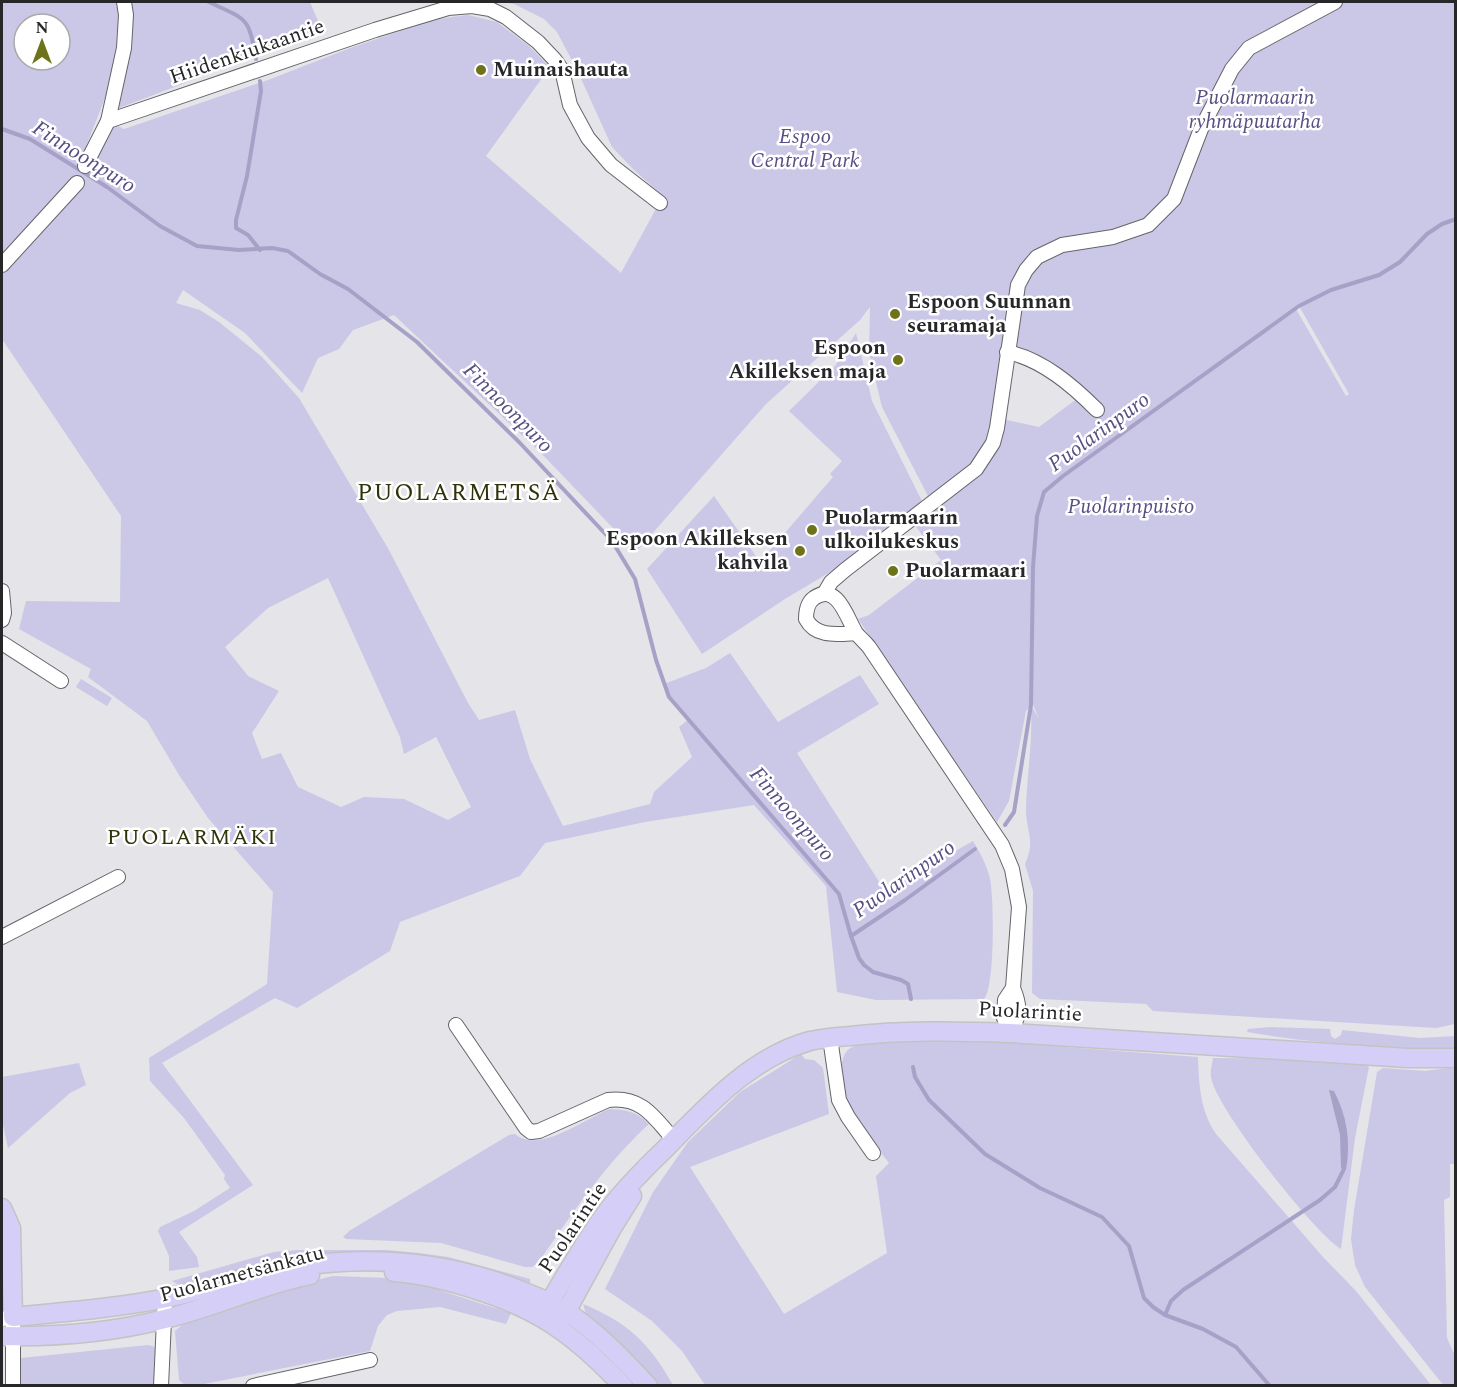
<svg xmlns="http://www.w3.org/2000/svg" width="1457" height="1387" viewBox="0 0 1457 1387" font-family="Spectral,serif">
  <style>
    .green { fill: #cbc7e7; fill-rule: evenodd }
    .water { fill: #a7a1c8 }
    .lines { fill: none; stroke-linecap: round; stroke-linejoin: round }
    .stream { stroke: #a7a1c8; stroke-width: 4 }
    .minor-casing { stroke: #656469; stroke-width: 16 }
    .major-casing { stroke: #c3c3c3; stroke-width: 21 }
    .minor { stroke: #fff; stroke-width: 14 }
    .major { stroke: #d5cef7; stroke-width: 18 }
    .poi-dot { fill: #6e7218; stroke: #fff; stroke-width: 2 }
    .labels { text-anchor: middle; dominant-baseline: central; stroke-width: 5; stroke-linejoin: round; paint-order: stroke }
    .street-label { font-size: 21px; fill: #272729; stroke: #fff }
    .poi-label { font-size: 21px; font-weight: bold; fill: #272729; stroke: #fff; text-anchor: start }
    .park-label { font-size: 21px; font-style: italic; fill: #594e84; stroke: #fff }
    .water-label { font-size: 22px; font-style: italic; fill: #594e83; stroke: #fff }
    .neighbourhood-label { font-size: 22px; letter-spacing: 1.5px; fill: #303208; stroke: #fff }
    .quarter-label { font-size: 24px; letter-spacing: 1.5px; fill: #303208; stroke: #fff }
  </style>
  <rect width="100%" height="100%" fill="#e4e4e9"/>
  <g class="green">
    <path d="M2,2H117L121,30L110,85L80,162L108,121L124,129L268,80L353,47L436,19L468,15L497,22L529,46L550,67L486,156L621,273L663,196L633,169L612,147L578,72L557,32L544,19L514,4L503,2H1455V1024L1436,1028L1153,1011L1146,1004L1040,999L1032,993L1033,891L1025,864C1036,839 1026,833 1026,809C1027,774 1033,740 1031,705L1039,719L1030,697V707L1026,711L1009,801L997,822L858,619L869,615L941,560L914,524L930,500L882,407L869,353L870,307L860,320L766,404L636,552L541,453L394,315L353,330L339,349L318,358L302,393L245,333L183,290L176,303L200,310L219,322L262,357L299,398L389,550L468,703L479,720L515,710L530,759L563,826L650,804L654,792L692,757L679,727L689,719L669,697L664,684L706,668L730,653L778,722L860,675L879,704L797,753L885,891L973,841C980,853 987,865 990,879C994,897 995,988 984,999L876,1000L837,992L826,886L754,805L645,822L545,843L520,876L400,922L390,951L297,1008L275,998L162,1063L253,1185L179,1232L197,1257L199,1267L169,1271V1256L158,1231L160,1227L194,1211L230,1188L224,1179L225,1175L184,1118L150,1081L149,1058L267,984L273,892L208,818L179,775L147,721L88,677L91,669L19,629L26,601L120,602L121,516L2,339ZM24,24H60V60H24ZM1299,306L1349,394L1346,396L1296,309ZM999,359L1019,360L1078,398L1039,427L1007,420L995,409ZM328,578L400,737L404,754L436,737L471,807L448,820L404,799L364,797L341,807L298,787L281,753L262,759L252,733L279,691L248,676L225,647L268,608Z"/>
    <path d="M130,2H310L322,31L119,108L132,28Z"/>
    <path d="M856,333L872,401L922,501L847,562L785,599L702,654L647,569L714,496L760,562L833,477L830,474L842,461L789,411L835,366Z"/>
    <path d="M81,679L112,698L107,706L76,687Z"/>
    <path d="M1270,1027L1330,1029L1331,1036L1335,1039L1341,1035L1342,1030L1420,1038L1455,1036V1049C1385,1048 1316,1044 1247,1032L1248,1029Z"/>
    <path d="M973,1040L1198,1057C1199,1085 1200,1110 1216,1134L1323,1257L1356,1291L1431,1385H705L682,1351L652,1321L605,1289L653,1192L688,1142L740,1092L801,1054L805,1059L814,1060L823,1068L829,1114L690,1167L784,1314L887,1253L876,1176L889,1163C878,1148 865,1134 856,1119C847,1104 833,1062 849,1049C866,1035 949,1040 973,1040Z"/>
    <path d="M1213,1058L1329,1059L1360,1061L1369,1067L1355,1138L1341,1249C1314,1233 1215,1107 1211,1077C1210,1071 1212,1064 1213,1058Z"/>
    <path d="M79,1063L86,1085L70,1093L8,1148L2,1120V1077Z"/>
    <path d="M1455,1067V1164H1450V1197L1444,1200L1447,1338L1455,1356L1456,1385L1444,1386L1365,1287L1355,1265L1351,1239L1354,1210L1377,1072L1383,1068L1425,1071Z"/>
    <path d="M610,1109C628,1110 637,1112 649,1124C605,1164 572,1214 538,1263L532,1267H525L441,1243L346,1239L343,1237L349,1231L509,1135L515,1134C539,1155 585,1118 610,1109Z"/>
    <path d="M298,1250H386L419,1253L448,1257L530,1279V1284L433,1261L182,1287L172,1281L274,1252Z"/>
    <path d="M333,1276L415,1279L442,1291L511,1313L506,1324L440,1307L397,1311L387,1315L378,1326L370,1351L199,1385H185L179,1380L175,1331C191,1316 209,1311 229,1304C264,1293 298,1284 333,1276Z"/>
    <path d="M583,1304C629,1323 649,1343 673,1385H659L637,1359L586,1314Z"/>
    <path d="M148,1345L159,1348L155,1385L19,1386L21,1358Z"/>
  </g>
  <path class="water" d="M1329,1090L1334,1091C1347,1116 1351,1142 1346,1170L1343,1171L1341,1168L1340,1135Z"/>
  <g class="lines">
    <g class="stream">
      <path d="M209,2C248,21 248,15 256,59"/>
      <path d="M2,129L30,139L107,187L160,226L197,246L239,250L272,248L288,251L320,274L348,289L417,342L519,442L612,541L635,579L656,660L669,697L839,894L851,936L859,958L864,965L873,972L901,980L908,984L911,999"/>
      <path d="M260,250L248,235L236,228V220L247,176L261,91L260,81"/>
      <path d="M1005,825L1014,812L1031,705L1033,567L1037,516L1044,492L1063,476L1299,306L1331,290L1379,275L1400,262L1427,234L1442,224L1456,219"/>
      <path d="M851,936L905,900L975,849"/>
      <path d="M913,1067L915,1077L929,1100L985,1154L1040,1188L1102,1217L1129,1246L1144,1298L1153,1307L1165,1315L1203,1329L1236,1347L1270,1386"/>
      <path d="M1165,1315L1171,1301L1183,1290L1320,1200L1335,1187L1343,1171"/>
    </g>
    <g class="minor-casing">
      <g id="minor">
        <path d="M108,121L375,30L448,8L472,6L490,9L506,17L538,42L555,60L562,70L570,105L588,138L611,165L660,203"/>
        <path d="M85,166L108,121L124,48L126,15L124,2"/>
        <path d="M2,265L77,183"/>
        <path d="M1007,352C1042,359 1073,386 1097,410"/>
        <path d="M2,591L4,613L2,620"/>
        <path d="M824,594L831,582L845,570L976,469L993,443L997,428L1018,285L1026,270L1037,257L1062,245L1113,237L1148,225L1174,199L1201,129L1232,69L1249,48L1335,2"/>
        <path d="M856,633C838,634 816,638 806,619C806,611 807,603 814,598C838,582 847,619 856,633C860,638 865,642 869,647L1002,845L1012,869L1019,907L1013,988L1005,1000L1004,1018L1010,1033"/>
        <path d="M2,643L61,681"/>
        <path d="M2,937L118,877"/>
        <path d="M456,1025L526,1128L531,1132L539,1131L608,1100C642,1096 654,1117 674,1140"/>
        <path d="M1010,1033C1020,1015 1021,1007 1013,988"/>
        <path d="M830,1038L839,1100L848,1117L873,1153"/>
        <path d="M2,1319L13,1317V1386"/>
        <path d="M161,1386L165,1298"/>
        <path d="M253,1386L370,1360"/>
      </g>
    </g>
    <g class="major-casing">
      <g id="major">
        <path d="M2,1208L11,1228L13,1317C64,1312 116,1308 167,1298C211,1289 254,1273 299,1266C372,1256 445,1261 514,1288C532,1295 550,1301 567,1312C598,1333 623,1359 648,1386"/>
        <path d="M394,1272C438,1275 505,1296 542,1318C573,1336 599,1361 623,1386"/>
        <path d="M541,1317C560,1285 579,1251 601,1220C619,1194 642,1171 665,1149C706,1107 751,1057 810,1041C823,1038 837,1037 850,1036C904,1030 957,1031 1010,1033L1408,1058H1456"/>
        <path d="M561,1321L612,1228L632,1196"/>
        <path d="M2,1336C54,1337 114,1332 165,1319C214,1307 261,1285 310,1275"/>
      </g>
    </g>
    <use href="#minor" class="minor"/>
    <use href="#major" class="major"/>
  </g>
  <g class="poi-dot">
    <circle cx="481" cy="70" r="6"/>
    <circle cx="895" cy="314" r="6"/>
    <circle cx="898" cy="360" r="6"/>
    <circle cx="812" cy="530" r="6"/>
    <circle cx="800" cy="551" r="6"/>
    <circle cx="893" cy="571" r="6"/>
  </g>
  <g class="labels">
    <g class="street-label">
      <text transform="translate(247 52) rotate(-19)">Hiidenkiukaantie</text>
      <text transform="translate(1030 1012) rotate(3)">Puolarintie</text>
      <text transform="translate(573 1228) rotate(-56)">Puolarintie</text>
      <text transform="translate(242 1274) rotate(-15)">Puolarmetsänkatu</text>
    </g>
    <g class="poi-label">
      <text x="493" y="70">Muinaishauta</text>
      <text x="907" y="302">Espoon Suunnan<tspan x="907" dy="24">seuramaja</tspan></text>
      <text x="886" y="348" text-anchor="end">Espoon<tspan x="886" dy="24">Akilleksen maja</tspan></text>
      <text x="824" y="518">Puolarmaarin<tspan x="824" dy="24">ulkoilukeskus</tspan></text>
      <text x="788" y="539" text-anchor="end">Espoon Akilleksen<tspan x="788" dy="24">kahvila</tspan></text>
      <text x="905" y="571">Puolarmaari</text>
    </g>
    <g class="park-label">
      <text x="1255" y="98">Puolarmaarin<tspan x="1255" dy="24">ryhmäpuutarha</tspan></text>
      <text x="805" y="137">Espoo<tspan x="805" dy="24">Central Park</tspan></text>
      <text x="1131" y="507">Puolarinpuisto</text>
    </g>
    <g class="water-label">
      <text transform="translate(84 157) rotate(32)">Finnoonpuro</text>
      <text transform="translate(508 408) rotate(45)">Finnoonpuro</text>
      <text transform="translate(1099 432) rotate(-36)">Puolarinpuro</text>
      <text transform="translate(792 814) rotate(49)">Finnoonpuro</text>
      <text transform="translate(904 879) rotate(-35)">Puolarinpuro</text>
    </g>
    <g class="neighbourhood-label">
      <text x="192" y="837">PUOLARMÄKI</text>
    </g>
    <g class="quarter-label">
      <text x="459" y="493">PUOLARMETSÄ</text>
    </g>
  </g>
  <rect width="1457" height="1387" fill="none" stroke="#272729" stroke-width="6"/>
  <g transform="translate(42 42)"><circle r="28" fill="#ffffff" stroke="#a9a9a9" stroke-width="1.5"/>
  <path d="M0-4.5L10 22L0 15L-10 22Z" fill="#6e7218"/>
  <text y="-9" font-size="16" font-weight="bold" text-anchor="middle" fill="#272729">N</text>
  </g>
</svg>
